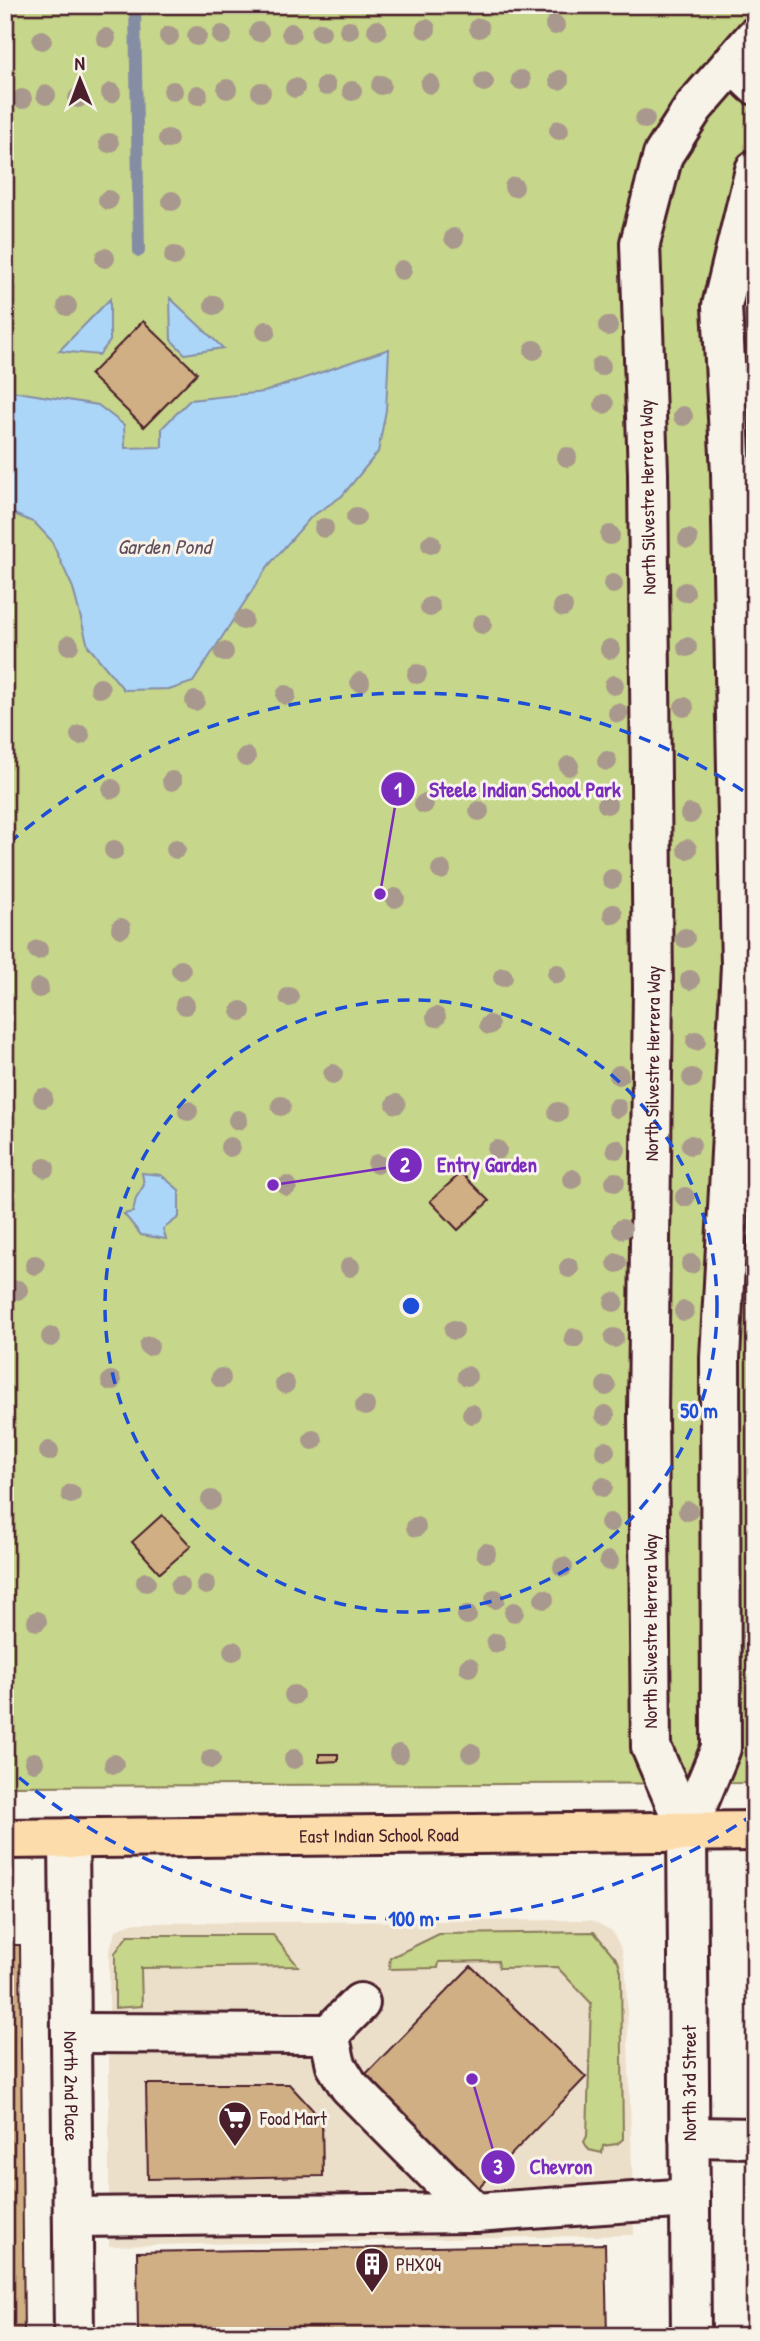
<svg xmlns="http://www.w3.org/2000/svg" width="760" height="2341" viewBox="0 0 760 2341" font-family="'Patrick Hand',sans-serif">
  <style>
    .built { fill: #ecdfca }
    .green { fill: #c6d68a; stroke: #887a5a; stroke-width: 2 }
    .water { fill: #acd6f7; stroke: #858da5; stroke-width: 2 }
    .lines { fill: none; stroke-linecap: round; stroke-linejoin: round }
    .stream { stroke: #858da5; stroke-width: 12 }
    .building { fill: #d1af84; stroke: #4a1f2b; stroke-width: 2 }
    .minor-casing { stroke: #4a1f2b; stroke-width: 44 }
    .major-casing { stroke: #4a1f2b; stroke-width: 44 }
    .minor { stroke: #f7f3e8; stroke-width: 38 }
    .major { stroke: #fddcac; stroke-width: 38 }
    .tree { fill: #a9988d }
    .ring { fill: none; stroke: #1d4ed8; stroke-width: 3.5; stroke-dasharray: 12 9 }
    .labels { text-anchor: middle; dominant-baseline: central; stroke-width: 6; stroke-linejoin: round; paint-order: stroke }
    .street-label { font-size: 19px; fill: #4a1f2b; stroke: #f7f3e8 }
    .poi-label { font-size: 19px; fill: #4a1f2b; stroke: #f7f3e8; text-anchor: start }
    .water-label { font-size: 21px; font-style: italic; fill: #624d5e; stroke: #f7f3e8 }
    .centre { fill: #1d4ed8; stroke: #f7f3e8; stroke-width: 3.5 }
    .ring-label { font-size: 21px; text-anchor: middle; font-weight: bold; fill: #1d4ed8; stroke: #f7f3e8; stroke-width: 6; stroke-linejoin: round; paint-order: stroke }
    .leader { fill: none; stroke: #7b2cbf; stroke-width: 2.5 }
    .callout-dot { fill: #7b2cbf; stroke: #f7f3e8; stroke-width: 2.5 }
    .mark-label { font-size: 21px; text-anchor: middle; font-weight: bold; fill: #fff }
    .callout-label { font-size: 21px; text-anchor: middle; font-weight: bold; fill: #7b2cbf; stroke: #f7f3e8; stroke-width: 6; stroke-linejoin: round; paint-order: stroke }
  </style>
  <rect width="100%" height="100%" fill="#f7f3e8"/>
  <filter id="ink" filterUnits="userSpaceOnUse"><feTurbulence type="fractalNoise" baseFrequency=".0143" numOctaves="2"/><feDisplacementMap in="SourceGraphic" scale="14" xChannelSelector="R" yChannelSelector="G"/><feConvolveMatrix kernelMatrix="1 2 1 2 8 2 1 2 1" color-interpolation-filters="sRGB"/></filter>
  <g filter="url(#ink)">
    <path class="built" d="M592,1920L612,1931L622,1950L626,1972L634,2235L109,2246V1951L116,1930L131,1923Z"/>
    <g class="green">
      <path d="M5,5H755V1783L5,1786Z"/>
      <path d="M594,1932L618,1961L621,1972L623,2139L617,2144L603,2146L602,2153L589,2150L584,2142L587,2136L591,2003L557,1967L499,1968L498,1961L439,1962L438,1968L389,1969L390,1958L439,1934Z"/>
      <path d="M128,1935H273L298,1966L141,1968L142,2006L115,2008V1953Z"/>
    </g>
    <g class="water">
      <path d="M170,298L223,348L185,354L171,340Z"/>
      <path d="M110,299V341L99,355L59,351Z"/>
      <path d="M389,349L386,410L378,452L342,496L311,517L268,566L193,682L172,689L124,690L88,646L73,588L51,540L35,523L5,510V390L98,405L124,425L125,448L162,447V428L190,400L264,392Z"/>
      <path d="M142,1173L161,1175L179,1190V1217L163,1229L166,1239L141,1235L124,1214L133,1212L136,1198L144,1185Z"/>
    </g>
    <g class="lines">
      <path class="stream" d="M135,5L139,251"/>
    </g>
    <g class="building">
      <path d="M143,321L197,373L144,427L90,375Z"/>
      <path d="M461,1173L489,1201L458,1230L430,1201Z"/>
      <path d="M162,1515L191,1546L160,1573L132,1542Z"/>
      <path d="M319,1754H338V1761L319,1762Z"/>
      <path d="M5,1945H20L24,2336H5Z"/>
      <path d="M471,1966L586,2077L474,2193L358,2082Z"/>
      <path d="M146,2084H289L322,2120L323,2176L148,2179Z"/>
      <path d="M605,2244L607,2336H138L137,2252Z"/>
    </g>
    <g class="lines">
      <g class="minor-casing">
        <g id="minor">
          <path d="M732,63L755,85"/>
          <path id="s1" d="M687,1830L651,1747L648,1413L653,989L648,473L640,243L663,155L694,107L755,37"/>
          <path id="s2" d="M69,1838L74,2336"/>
          <path d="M71,2033L329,2034L360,2003"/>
          <path d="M329,2034L336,2065L349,2086L475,2213L690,2198"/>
          <path d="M689,2137L755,2138"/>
          <path d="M73,2217L475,2213"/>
          <path d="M691,2336L687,1830L721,1748L720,1358L741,966L731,473L722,306L755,170"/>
        </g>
      </g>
      <g class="major-casing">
        <g id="major">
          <path id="s3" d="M5,1839L755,1831"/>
        </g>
      </g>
      <use href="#minor" class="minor"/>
      <use href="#major" class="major"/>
    </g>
    <g class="tree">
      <circle cx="555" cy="25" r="10"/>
      <circle cx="479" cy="28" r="10"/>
      <circle cx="426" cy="29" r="10"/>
      <circle cx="349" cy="30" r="10"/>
      <circle cx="377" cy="30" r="10"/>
      <circle cx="259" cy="32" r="10"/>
      <circle cx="321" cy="32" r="10"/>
      <circle cx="291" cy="33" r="10"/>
      <circle cx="222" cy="35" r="10"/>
      <circle cx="169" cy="36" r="10"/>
      <circle cx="197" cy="36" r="10"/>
      <circle cx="106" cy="38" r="10"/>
      <circle cx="42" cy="40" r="10"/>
      <circle cx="521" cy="80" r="10"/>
      <circle cx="559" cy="80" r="10"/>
      <circle cx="484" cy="82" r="10"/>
      <circle cx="430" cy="84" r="10"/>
      <circle cx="381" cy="85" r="10"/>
      <circle cx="326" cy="86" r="10"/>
      <circle cx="295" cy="88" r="10"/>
      <circle cx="227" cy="89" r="10"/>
      <circle cx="173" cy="91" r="10"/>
      <circle cx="352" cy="91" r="10"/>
      <circle cx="261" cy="92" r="10"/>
      <circle cx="111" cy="93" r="10"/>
      <circle cx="46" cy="95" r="10"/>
      <circle cx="198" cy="95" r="10"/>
      <circle cx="78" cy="98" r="10"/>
      <circle cx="22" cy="99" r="10"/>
      <circle cx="645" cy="119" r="10"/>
      <circle cx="559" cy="130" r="10"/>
      <circle cx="168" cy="139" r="10"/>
      <circle cx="109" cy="143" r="10"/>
      <circle cx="514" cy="187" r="10"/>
      <circle cx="108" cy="200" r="10"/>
      <circle cx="172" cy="201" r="10"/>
      <circle cx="454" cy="238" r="10"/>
      <circle cx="174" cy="256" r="10"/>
      <circle cx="105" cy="258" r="10"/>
      <circle cx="402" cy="270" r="10"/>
      <circle cx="214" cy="305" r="10"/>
      <circle cx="67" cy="306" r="10"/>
      <circle cx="608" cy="326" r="10"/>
      <circle cx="266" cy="331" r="10"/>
      <circle cx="534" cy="350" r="10"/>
      <circle cx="601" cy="366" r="10"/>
      <circle cx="604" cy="404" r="10"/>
      <circle cx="683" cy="416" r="10"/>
      <circle cx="567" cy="457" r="10"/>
      <circle cx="356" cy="517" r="10"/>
      <circle cx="324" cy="528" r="10"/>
      <circle cx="610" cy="535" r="10"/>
      <circle cx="688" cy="539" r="10"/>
      <circle cx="431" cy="544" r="10"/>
      <circle cx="613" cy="584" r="10"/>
      <circle cx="685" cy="592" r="10"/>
      <circle cx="430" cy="607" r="10"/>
      <circle cx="563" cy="607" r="10"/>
      <circle cx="243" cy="620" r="10"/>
      <circle cx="482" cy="624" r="10"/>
      <circle cx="69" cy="645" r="10"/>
      <circle cx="687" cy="647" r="10"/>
      <circle cx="610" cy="649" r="10"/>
      <circle cx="224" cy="652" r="10"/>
      <circle cx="417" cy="674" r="10"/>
      <circle cx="360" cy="682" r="10"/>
      <circle cx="614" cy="685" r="10"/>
      <circle cx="100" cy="688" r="10"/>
      <circle cx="286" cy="695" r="10"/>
      <circle cx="195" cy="701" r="10"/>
      <circle cx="684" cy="707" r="10"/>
      <circle cx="618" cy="713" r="10"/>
      <circle cx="80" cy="735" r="10"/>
      <circle cx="246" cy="757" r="10"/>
      <circle cx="607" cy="761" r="10"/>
      <circle cx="569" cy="766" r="10"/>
      <circle cx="172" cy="781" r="10"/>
      <circle cx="112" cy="789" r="10"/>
      <circle cx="424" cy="804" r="10"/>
      <circle cx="607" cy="804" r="10"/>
      <circle cx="479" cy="811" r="10"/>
      <circle cx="690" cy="814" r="10"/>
      <circle cx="176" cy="849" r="10"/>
      <circle cx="687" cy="849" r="10"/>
      <circle cx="114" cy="850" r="10"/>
      <circle cx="441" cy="870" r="10"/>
      <circle cx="612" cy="879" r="10"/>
      <circle cx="395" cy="898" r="10"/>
      <circle cx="613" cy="914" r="10"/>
      <circle cx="121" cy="928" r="10"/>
      <circle cx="685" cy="938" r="10"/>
      <circle cx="38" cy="950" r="10"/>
      <circle cx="181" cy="970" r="10"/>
      <circle cx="557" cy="974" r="10"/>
      <circle cx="503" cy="977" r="10"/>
      <circle cx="690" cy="980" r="10"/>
      <circle cx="39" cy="988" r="10"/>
      <circle cx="289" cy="997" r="10"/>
      <circle cx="185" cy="1005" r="10"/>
      <circle cx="241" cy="1011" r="10"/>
      <circle cx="436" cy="1017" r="10"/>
      <circle cx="489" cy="1025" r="10"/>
      <circle cx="696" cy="1041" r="10"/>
      <circle cx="333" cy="1074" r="10"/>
      <circle cx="619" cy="1075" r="10"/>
      <circle cx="692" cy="1078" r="10"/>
      <circle cx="43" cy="1098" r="10"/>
      <circle cx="396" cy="1104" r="10"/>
      <circle cx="281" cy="1106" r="10"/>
      <circle cx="617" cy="1108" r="10"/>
      <circle cx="188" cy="1111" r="10"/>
      <circle cx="558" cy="1112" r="10"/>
      <circle cx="238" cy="1120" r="10"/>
      <circle cx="691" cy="1145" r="10"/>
      <circle cx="230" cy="1147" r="10"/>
      <circle cx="616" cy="1149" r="10"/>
      <circle cx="497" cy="1150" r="10"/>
      <circle cx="377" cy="1164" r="10"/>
      <circle cx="45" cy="1168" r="10"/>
      <circle cx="572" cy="1179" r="10"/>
      <circle cx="615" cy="1182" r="10"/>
      <circle cx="287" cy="1186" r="10"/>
      <circle cx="685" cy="1197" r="10"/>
      <circle cx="622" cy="1229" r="10"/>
      <circle cx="617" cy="1263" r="10"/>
      <circle cx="691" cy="1264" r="10"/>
      <circle cx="35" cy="1265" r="10"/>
      <circle cx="350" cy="1267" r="10"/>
      <circle cx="569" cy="1268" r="10"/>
      <circle cx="18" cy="1290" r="10"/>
      <circle cx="614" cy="1302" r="10"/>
      <circle cx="684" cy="1311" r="10"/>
      <circle cx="454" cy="1330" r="10"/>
      <circle cx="51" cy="1337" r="10"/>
      <circle cx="574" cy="1338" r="10"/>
      <circle cx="614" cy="1338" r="10"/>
      <circle cx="149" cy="1346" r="10"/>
      <circle cx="467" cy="1376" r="10"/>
      <circle cx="221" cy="1378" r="10"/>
      <circle cx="111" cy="1381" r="10"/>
      <circle cx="285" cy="1384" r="10"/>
      <circle cx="606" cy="1386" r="10"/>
      <circle cx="365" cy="1406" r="10"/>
      <circle cx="472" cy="1414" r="10"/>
      <circle cx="605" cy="1415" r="10"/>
      <circle cx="313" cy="1440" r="10"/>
      <circle cx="49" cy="1451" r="10"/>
      <circle cx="605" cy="1451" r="10"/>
      <circle cx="603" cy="1487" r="10"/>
      <circle cx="71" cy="1494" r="10"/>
      <circle cx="211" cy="1500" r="10"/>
      <circle cx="688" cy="1511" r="10"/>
      <circle cx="610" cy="1523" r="10"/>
      <circle cx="416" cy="1527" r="10"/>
      <circle cx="486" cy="1553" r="10"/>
      <circle cx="609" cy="1561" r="10"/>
      <circle cx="563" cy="1567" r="10"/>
      <circle cx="146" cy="1582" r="10"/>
      <circle cx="206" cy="1585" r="10"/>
      <circle cx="180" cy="1586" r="10"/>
      <circle cx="495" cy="1599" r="10"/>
      <circle cx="544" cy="1599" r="10"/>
      <circle cx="514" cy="1612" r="10"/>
      <circle cx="467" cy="1615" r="10"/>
      <circle cx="37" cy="1621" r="10"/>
      <circle cx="496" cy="1643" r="10"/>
      <circle cx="233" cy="1651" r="10"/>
      <circle cx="469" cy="1667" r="10"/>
      <circle cx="294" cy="1695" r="10"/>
      <circle cx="471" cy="1753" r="10"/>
      <circle cx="399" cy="1754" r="10"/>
      <circle cx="211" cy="1759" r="10"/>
      <circle cx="294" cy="1759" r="10"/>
      <circle cx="34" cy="1762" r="10"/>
      <circle cx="114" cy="1764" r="10"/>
    </g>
  </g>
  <g class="ring">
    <circle cx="411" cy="1306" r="306"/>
    <path d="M754 1814A613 613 0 0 1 9 1769M9 843A613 613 0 0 1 754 798"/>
  </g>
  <defs>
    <g id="supermarket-pin" transform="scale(1.75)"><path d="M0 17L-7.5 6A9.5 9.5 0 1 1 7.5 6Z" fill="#4a1f2b" stroke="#f7f3e8"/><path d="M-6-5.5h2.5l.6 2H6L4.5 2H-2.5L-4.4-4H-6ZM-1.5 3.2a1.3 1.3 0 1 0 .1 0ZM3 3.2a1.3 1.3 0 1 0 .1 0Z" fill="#fff"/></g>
    <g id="building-pin" transform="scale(1.75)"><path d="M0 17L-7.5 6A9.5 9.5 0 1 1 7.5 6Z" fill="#4a1f2b" stroke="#f7f3e8"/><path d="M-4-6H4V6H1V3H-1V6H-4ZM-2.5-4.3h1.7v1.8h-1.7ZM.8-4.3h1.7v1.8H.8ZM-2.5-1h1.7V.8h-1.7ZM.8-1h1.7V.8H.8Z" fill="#fff"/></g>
  </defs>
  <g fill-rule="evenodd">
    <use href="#supermarket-pin" x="235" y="2118"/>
    <use href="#building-pin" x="372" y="2264"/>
  </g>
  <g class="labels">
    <g class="street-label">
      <text transform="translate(647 497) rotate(-91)">North Silvestre Herrera Way</text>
      <text stroke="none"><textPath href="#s1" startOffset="774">North Silvestre Herrera Way</textPath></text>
      <text transform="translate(650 1631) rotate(-90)">North Silvestre Herrera Way</text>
      <text stroke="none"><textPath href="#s3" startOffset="374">East Indian School Road</textPath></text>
      <text transform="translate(689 2083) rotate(-90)">North 3rd Street</text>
      <text stroke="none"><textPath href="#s2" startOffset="248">North 2nd Place</textPath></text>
    </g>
    <g class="poi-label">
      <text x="260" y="2118">Food Mart</text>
      <text x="396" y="2264">PHX04</text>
    </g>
    <g class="water-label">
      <text x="164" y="546">Garden Pond</text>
    </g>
  </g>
  <circle cx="411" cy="1306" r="10" class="centre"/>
  <g class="ring-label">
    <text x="699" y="1418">50 m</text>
    <text x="411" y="1926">100 m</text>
  </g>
  <path class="leader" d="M380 894L398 789M273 1185L405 1165M472 2079L498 2167"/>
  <g class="callout-dot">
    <circle cx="380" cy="894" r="7"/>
    <circle cx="273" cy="1185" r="7"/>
    <circle cx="472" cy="2079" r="7"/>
    <circle cx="398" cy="789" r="18"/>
    <circle cx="405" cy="1165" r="18"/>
    <circle cx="498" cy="2167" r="18"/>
  </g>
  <g class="mark-label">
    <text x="398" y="797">1</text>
    <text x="405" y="1172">2</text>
    <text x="498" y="2174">3</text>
  </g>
  <g class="callout-label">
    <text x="525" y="797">Steele Indian School Park</text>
    <text x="487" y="1172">Entry Garden</text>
    <text x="561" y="2174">Chevron</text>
  </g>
  <rect width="760" height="2341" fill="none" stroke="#f7f3e8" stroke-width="28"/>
  <rect x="14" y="14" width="732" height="2313" fill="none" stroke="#4a1f2b" stroke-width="2.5" filter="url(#ink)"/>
  <g transform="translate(80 80) rotate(359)" stroke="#f7f3e8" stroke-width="5" paint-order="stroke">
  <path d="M0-5L12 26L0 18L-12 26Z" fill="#4a1f2b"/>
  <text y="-10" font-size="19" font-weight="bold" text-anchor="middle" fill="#4a1f2b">N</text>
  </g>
</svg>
